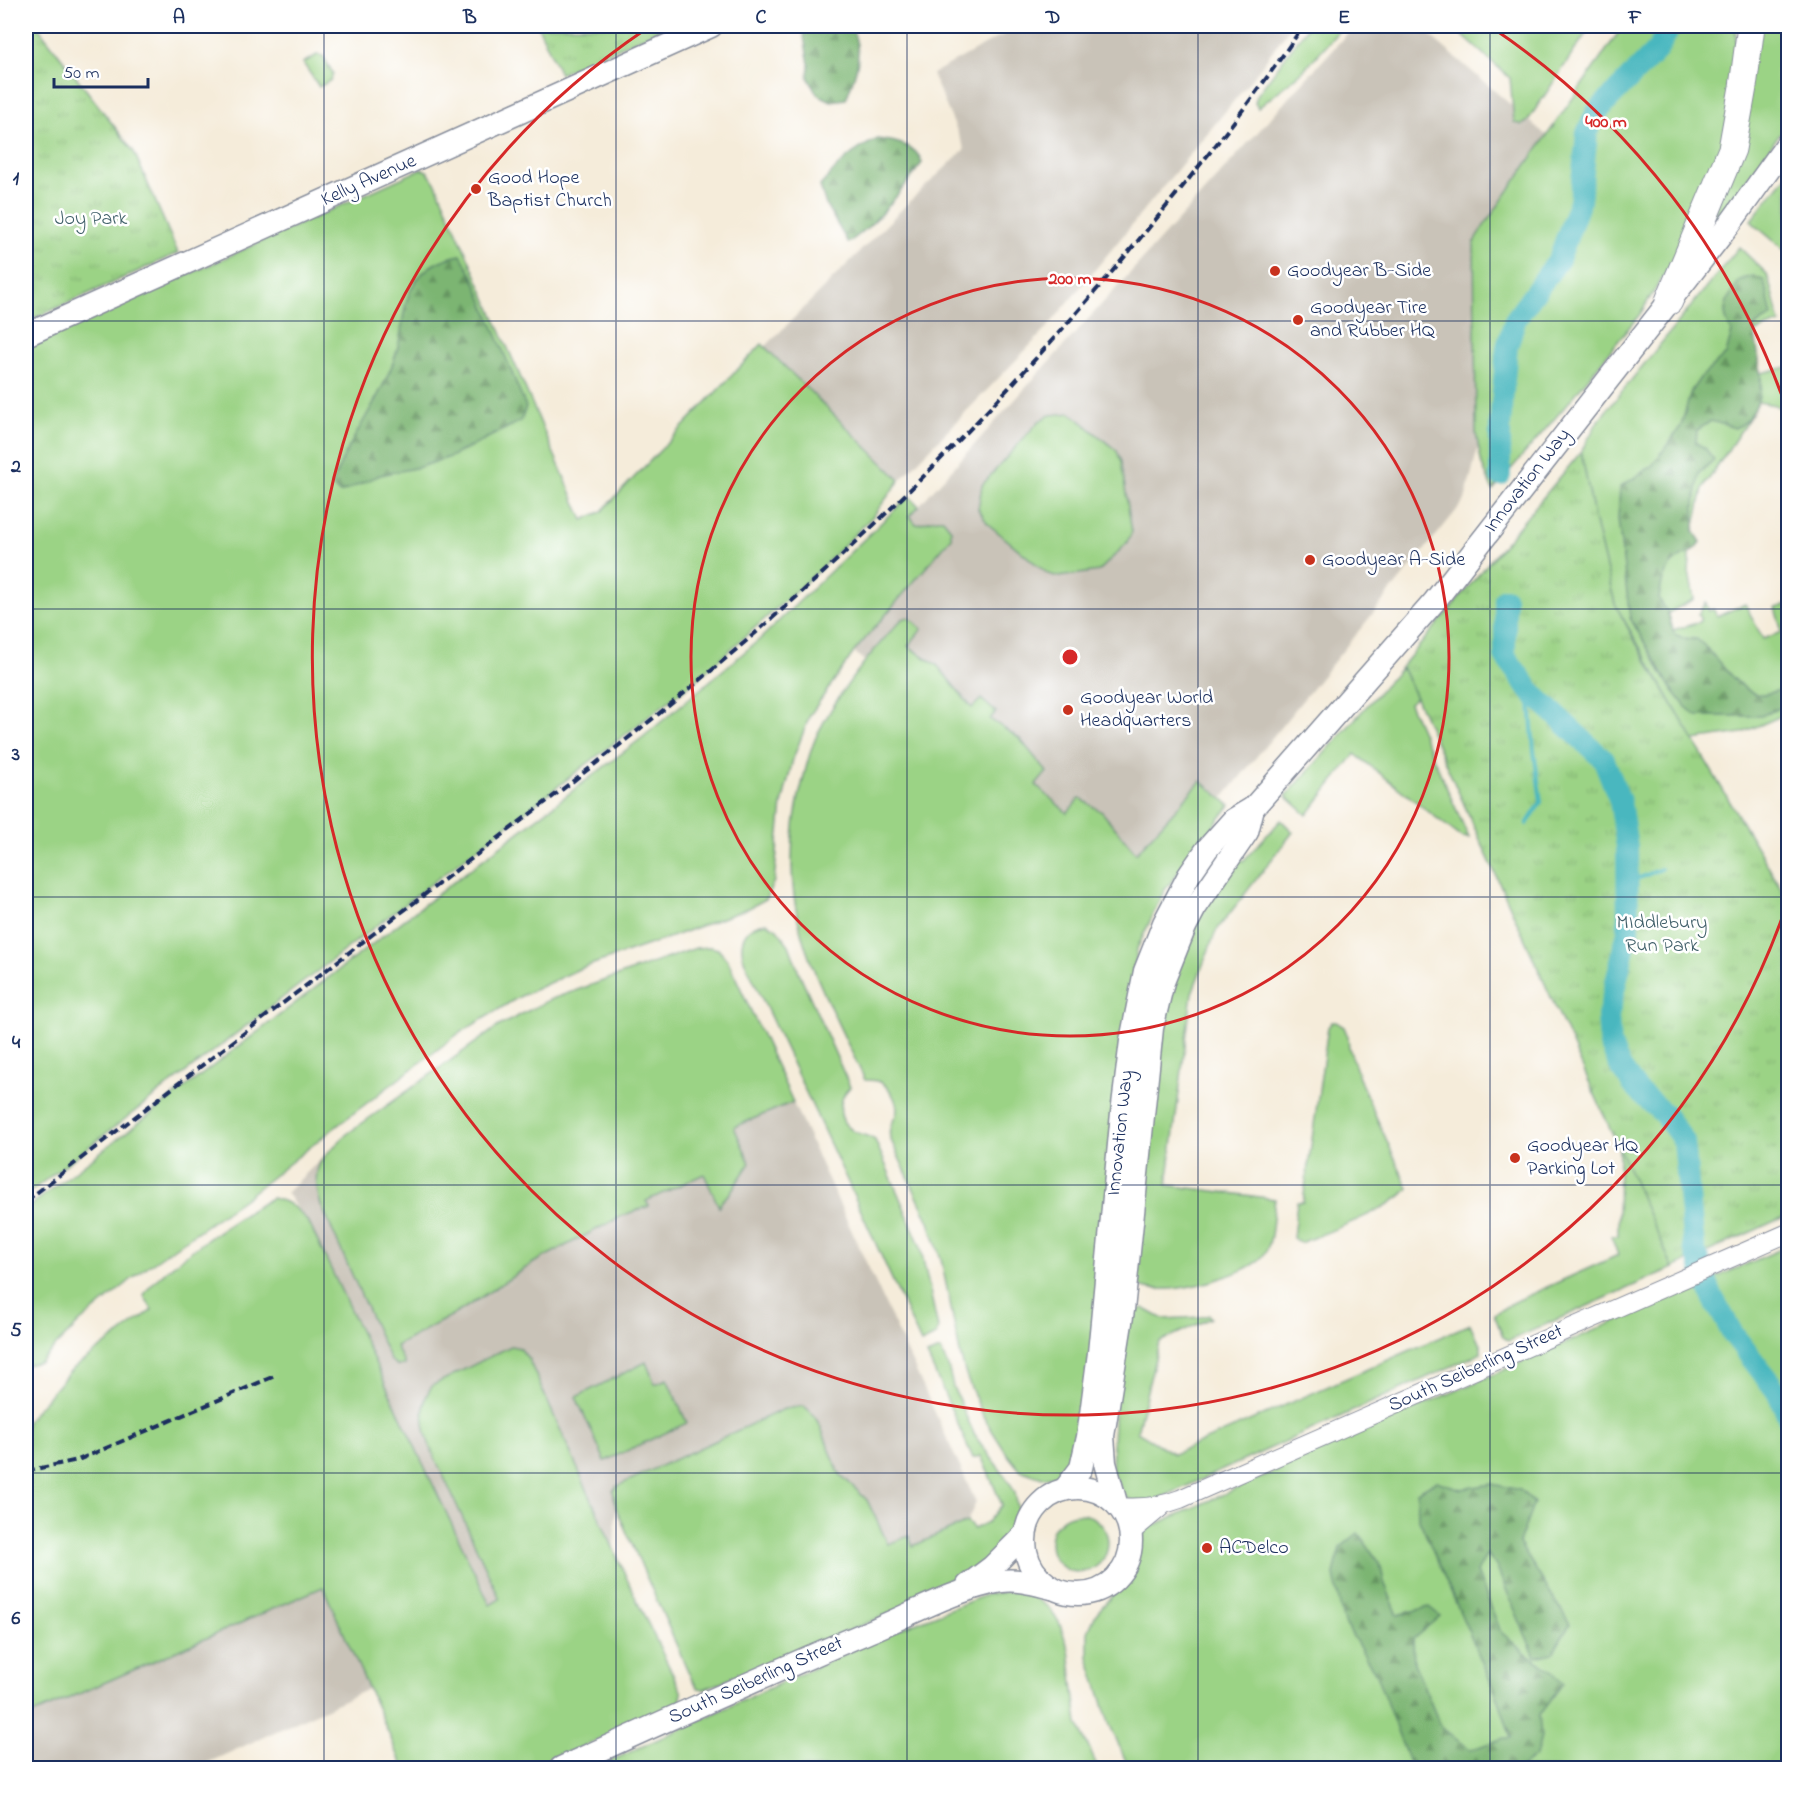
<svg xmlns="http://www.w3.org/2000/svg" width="1814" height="1794" viewBox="0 0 1814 1794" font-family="'Indie Flower',sans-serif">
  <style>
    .industrial { fill: #c9c3b8 }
    .green { fill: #9bd385; stroke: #5b8172; stroke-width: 1.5 }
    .forest { fill: url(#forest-firs); stroke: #4c7268; stroke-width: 1.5 }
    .park { fill: url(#park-tufts); stroke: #5b8172; stroke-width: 1.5 }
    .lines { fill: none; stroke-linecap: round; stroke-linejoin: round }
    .stream { stroke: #48b7bf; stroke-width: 4 }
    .river { stroke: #48b7bf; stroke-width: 22 }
    .minor-casing { stroke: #888e9c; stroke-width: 20 }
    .major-casing { stroke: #888e9c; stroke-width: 25 }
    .highway-casing { stroke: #888e9c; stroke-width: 29 }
    .minor { stroke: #fff; stroke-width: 18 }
    .major { stroke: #fff; stroke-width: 22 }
    .highway { stroke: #fff; stroke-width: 27 }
    .rail { stroke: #1b2f5e; stroke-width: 4; stroke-dasharray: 9 4.5; stroke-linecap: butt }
    .grid { fill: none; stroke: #1b2f5e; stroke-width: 1.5; stroke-opacity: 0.55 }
    .ring { fill: none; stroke: #d62828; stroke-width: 3 }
    .poi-dot { fill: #c8321e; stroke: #fff; stroke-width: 2 }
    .labels { text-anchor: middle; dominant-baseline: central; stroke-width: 5; stroke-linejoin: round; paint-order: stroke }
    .poi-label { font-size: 20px; fill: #1b2f5e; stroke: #fff; text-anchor: start }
    .street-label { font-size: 20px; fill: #1b2f5e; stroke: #fff }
    .park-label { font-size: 20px; fill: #41606a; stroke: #fff }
    .centre { fill: #d62828; stroke: #fff; stroke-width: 3 }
    .ring-label { font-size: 18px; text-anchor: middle; font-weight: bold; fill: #d62828; stroke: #fff; stroke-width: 5; stroke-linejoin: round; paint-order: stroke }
    .neatline { fill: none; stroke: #1b2f5e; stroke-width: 2 }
    .grid-label { font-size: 20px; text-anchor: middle; font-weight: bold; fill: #1b2f5e }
  </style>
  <defs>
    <pattern id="forest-firs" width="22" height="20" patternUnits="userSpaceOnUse" patternTransform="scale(1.5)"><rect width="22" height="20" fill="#7cb572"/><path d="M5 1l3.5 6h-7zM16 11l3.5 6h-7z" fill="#659461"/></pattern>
    <pattern id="park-tufts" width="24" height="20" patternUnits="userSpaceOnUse" patternTransform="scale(1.5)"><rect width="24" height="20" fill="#9bd385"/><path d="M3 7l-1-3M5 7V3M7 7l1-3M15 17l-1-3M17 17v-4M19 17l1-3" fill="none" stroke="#85b575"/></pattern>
  </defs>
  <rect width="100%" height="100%" fill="#fff"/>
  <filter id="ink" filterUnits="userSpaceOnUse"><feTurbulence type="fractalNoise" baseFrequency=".0167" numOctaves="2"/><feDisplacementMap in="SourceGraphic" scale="12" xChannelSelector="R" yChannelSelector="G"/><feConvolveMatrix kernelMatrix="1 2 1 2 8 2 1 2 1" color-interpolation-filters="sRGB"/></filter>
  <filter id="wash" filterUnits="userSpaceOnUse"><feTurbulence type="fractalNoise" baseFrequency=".008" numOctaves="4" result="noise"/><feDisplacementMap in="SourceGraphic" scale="24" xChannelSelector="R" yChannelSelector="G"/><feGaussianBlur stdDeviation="1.35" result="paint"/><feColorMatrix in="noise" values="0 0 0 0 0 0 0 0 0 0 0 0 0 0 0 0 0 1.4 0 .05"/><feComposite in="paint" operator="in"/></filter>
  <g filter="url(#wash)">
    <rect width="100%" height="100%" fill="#f5ecda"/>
    <g class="industrial">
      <path d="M1019,26H1291L1247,85L1047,328L900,480L764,348L908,203L965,149L932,74Z"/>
      <path d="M1354,26H1419L1553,141L1465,500L1163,872L1145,917L817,618Z"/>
      <path d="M710,947L718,949L728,961L976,1502L967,1522L913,1546L888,1544L867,1500L839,1473L820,1425L617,1486L614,1550L490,1605L311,1227L286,1193L347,1134L499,1026L549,1000L696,948Z"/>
      <path d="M323,1586L368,1689L196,1768H26V1717Z"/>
    </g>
    <g class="green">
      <path d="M1308,26H1343L1303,71L1258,108L1255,103L1257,95Z"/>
      <path d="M1452,26H1591L1527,122L1522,125L1514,122L1510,78Z"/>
      <path d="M1623,26H1736V66L1723,149L1674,259L1640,314L1569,402L1493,490L1482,465L1476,434L1474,243L1477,236Z"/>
      <path d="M1758,26H1788V122L1710,232Z"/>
      <path d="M421,169L427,171L436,184L583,520L601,512L762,344L900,480L873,516L814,575L695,681L26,1195V348Z"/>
      <path d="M1788,174V253L1754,224L1751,220Z"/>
      <path d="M1739,247L1767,274L1780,323L1747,335L1761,390V373L1788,367V413L1775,405L1758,402L1751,415L1703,488L1691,544L1689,572L1694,599L1668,613L1673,630L1700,622V617L1698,614L1706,603L1709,611L1713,609L1718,616L1745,604L1763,639L1782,632L1775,608L1788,604V713L1742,733L1693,740L1615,604L1596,527L1581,452L1598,421Z"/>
      <path d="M1071,413L1117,451L1121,462L1132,532L1126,544L1099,571L1059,577L1048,574L988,524L978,509L982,485L1039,421L1050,415Z"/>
      <path d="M909,496L919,506L910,516L916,524C926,523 933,517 943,519L951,529V538L854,652L810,715L793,759L782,804L774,881L766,899L749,908L671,937L579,969L519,997L458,1034L342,1122L244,1199L144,1269L79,1323L40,1362L26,1365V1209L643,737L760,639Z"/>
      <path d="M909,617L922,629L908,646L937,665L972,708L981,699L996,712L990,719L1020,739L1047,772L1036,785L1067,813L1080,798L1102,812L1136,853L1201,781L1230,805L1164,891L1137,949L1083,1441L1066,1475L1042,1478L1020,1470L1007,1454L984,1418L968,1381L961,1358L941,1259L929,1222L890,1138C888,1128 892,1124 896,1115C900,1104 890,1087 880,1082C876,1080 870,1080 865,1080C846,1040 826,1001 810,960C787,900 787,836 804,776C807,763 811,749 816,737C838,692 869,654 902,619Z"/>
      <path d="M1403,669L1416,698L1409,703L1469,838L1461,837L1355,754L1307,815L1286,796L1399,670Z"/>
      <path d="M1281,820L1293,832L1216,931L1192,993L1167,1185L1275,1199C1272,1216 1274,1244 1262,1257C1245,1277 1152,1302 1135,1282L1164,1018L1178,966L1199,917L1238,856L1243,861Z"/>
      <path d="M767,923L777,929L789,945L798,970L850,1087C838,1099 836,1120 852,1130C859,1135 868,1135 875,1140L920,1245L938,1328L936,1336L921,1343L845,1176L744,960C738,940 745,925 767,923Z"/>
      <path d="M710,947L718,949L728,961L793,1102L734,1127L750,1163L730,1193L722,1201L719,1207L704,1174L646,1201L649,1206L624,1215L535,1262L460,1311L396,1346L405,1365L398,1366L390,1360L321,1205C309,1166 320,1160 347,1134L499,1026L549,1000L696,948Z"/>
      <path d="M1332,1022H1336L1344,1027L1348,1037L1349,1048L1361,1083L1408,1188C1397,1207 1323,1234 1300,1243L1293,1238L1297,1202H1303L1328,1027Z"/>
      <path d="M1619,1146L1673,1268L1509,1341L1503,1337L1494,1314L1512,1303L1618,1255L1611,1236H1618Z"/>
      <path d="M272,1198C290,1201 302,1212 311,1227L490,1605L500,1599L430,1447C423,1427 418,1402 433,1385L511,1346L520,1348L529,1360L637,1601L682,1693L680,1704L533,1768H404L323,1587L26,1717V1422L71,1370L152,1310L144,1295C156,1271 246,1212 272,1198Z"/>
      <path d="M1788,1246V1768H1129L1109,1723L1088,1657V1632L1096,1614L1128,1577L1142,1534L1150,1527L1405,1413Z"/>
      <path d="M1143,1308L1163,1319L1202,1317L1209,1315L1211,1318L1159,1342L1137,1432L1174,1454L1470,1324L1481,1347V1353L1156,1500L1133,1502L1125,1496L1112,1472L1115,1391L1131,1312Z"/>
      <path d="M940,1350L948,1366L953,1387L975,1436L1010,1483L1015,1493L1020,1518L1017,1533L975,1578L781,1659L704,1689L698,1688L692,1680L616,1508L613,1491L617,1486L784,1409L804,1406L812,1413L820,1425L839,1473L867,1500L888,1544L909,1536L913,1546L967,1522L974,1529L988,1522L1002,1505L981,1456L973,1458L927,1355Z"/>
      <path d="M646,1362L655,1384L667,1379L687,1423L605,1461L576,1397Z"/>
      <circle cx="1079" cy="1543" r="29"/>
      <path d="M1023,1590L1048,1607L1059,1622L1069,1650L1078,1724L1098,1768H595L892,1632L988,1594Z"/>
    </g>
    <g class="forest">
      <path d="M802,26H851C864,54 857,71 846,99L831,101L817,94L808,77L809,64Z"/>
      <path d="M878,139C894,141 918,145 922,163C900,192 879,222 848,243L826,205L820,186C839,164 851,151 878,139Z"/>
      <path d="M461,255L473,277L526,407L521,421L450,457L420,467L380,475L340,493L332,486C347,439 381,401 396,354C405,326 400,299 420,276C431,263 445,258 461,255Z"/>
      <path d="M1753,276L1764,280L1772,316L1754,327C1758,362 1774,407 1735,428L1711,421L1697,430L1696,443L1705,448L1714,460L1699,473L1694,513V531L1701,542C1692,555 1689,551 1678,559C1664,569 1661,583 1659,599L1668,613L1674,634L1683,638L1697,639C1715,653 1734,687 1756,694C1765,696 1780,690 1788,687V704L1761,716H1697L1686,707L1669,685L1630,618L1618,519L1620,487L1652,466L1681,426L1691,391L1700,378L1726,354L1732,332C1718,310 1727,299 1740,280Z"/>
      <path d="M1436,1481L1461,1489L1492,1484L1520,1490L1534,1503L1519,1543L1570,1624L1553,1653L1535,1657L1496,1566L1487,1554L1477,1572L1501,1632L1527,1655L1551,1670L1563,1683L1539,1715L1541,1737L1536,1756L1520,1768H1411L1376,1674L1343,1620L1334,1575L1340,1548L1358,1533L1380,1563L1384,1582L1398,1615L1429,1607L1440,1616L1413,1639L1414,1663L1441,1727L1470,1750L1504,1738H1511L1500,1703L1418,1517L1417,1492Z"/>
    </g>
    <g class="park">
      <path d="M26,26H37L134,152L178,253L26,322Z"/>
      <path d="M538,26H666V27L560,74Z"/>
      <path d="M317,55L323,56L333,73L331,80L319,87L303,63Z"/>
      <path d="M1581,452L1596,527L1615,604L1636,643L1788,900V1215L1673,1268L1403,669L1399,670Z"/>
    </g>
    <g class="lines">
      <g class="stream">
        <path d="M1527,824L1541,802L1534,751L1529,690"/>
        <path d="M1627,883L1661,869"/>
      </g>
      <g class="river">
        <path d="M1500,475V425L1507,347L1515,320L1559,259L1580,201L1587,133L1596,113L1657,50L1671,26"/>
        <path d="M1505,599V656L1531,692L1604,760L1620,801L1627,847L1628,931L1608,1016L1610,1044L1621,1068L1637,1090L1664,1114L1684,1141L1694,1248L1712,1296L1733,1334L1778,1393L1788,1417"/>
      </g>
    </g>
  </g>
  <g filter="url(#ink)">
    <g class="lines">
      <g class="minor-casing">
        <g id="minor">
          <path d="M1119,1507C1141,1509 1159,1507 1180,1499L1788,1233"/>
          <path d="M1130,1533L1161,1507"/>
        </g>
      </g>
      <g class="major-casing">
        <g id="major">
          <path d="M26,335L711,26"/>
          <circle cx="1078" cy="1541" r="53"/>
          <path d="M1065,1489L1081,1468L1088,1437L1099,1353L1122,1113L1131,1041L1145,971L1164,923L1189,875L1207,849L1233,820L1253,808L1434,602L1729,225L1788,143"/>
          <path d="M1116,1503L1105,1463L1103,1436L1123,1310L1152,1028L1163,982L1185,927L1195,908L1247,832L1253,808"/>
          <path d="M968,1585L992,1567L1025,1534"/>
          <path d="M561,1768C662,1722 763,1676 866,1633C910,1615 955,1589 1002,1581C1019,1579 1035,1584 1052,1588"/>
        </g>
      </g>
      <g class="highway-casing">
        <path id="highway" d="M1669,301L1732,149L1743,87L1751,26"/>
      </g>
      <use href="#minor" class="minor"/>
      <use href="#major" class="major"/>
      <use href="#highway" class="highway"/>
      <g class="rail">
        <path d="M26,1201C167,1092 308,984 450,875C544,803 641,731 732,653C877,530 1010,394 1132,248C1192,176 1251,103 1303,26"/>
        <path d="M26,1471L78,1460L277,1375"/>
      </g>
    </g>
  </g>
  <path class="grid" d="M324,26V1768M616,26V1768M907,26V1768M1198,26V1768M1490,26V1768M26,321H1788M26,609H1788M26,897H1788M26,1185H1788M26,1473H1788"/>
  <g class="ring">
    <circle cx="1070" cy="657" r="379"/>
    <path d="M1787 904A758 758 0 1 1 646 29M1494 29A758 758 0 0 1 1787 410"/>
  </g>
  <g class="poi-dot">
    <circle cx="476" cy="189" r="6"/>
    <circle cx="1275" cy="271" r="6"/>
    <circle cx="1298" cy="320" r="6"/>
    <circle cx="1310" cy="560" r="6"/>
    <circle cx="1068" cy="710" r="6"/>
    <circle cx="1515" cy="1158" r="6"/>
    <circle cx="1207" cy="1548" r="6"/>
  </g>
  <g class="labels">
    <g class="poi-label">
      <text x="488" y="178">Good Hope<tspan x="488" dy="23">Baptist Church</tspan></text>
      <text x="1287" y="271">Goodyear B-Side</text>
      <text x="1310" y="308">Goodyear Tire<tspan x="1310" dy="23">and Rubber HQ</tspan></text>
      <text x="1322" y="560">Goodyear A-Side</text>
      <text x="1080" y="698">Goodyear World<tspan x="1080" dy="23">Headquarters</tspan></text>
      <text x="1527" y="1146">Goodyear HQ<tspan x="1527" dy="23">Parking Lot</tspan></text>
      <text x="1219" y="1548">ACDelco</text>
    </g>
    <g class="street-label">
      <text transform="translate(369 181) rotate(-24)">Kelly Avenue</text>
      <text transform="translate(1528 481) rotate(-52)">Innovation Way</text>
      <text transform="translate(1121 1133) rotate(-84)">Innovation Way</text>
      <text transform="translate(1476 1369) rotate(-24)">South Seiberling Street</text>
      <text transform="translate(756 1681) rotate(-24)">South Seiberling Street</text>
    </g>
    <g class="park-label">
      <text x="91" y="219">Joy Park</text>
      <text x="1662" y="923">MIddlebury<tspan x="1662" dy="23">Run Park</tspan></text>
    </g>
  </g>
  <circle cx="1070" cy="657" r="9" class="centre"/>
  <g class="ring-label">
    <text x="1606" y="127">400 m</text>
    <text x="1070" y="284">200 m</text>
  </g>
  <rect width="1814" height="1794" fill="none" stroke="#fff" stroke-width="66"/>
  <path d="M54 78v9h94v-9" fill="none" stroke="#1b2f5e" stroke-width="3"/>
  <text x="63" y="78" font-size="18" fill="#1b2f5e" stroke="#ffffff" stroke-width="4.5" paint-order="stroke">50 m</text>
  <rect x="33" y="33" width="1748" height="1728" class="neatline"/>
  <g class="grid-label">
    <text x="179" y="23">A</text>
    <text x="470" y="23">B</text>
    <text x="761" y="23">C</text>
    <text x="1053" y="23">D</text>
    <text x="1344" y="23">E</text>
    <text x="1635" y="23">F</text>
    <text x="16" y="184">1</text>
    <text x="16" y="472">2</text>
    <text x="16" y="760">3</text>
    <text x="16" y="1048">4</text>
    <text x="16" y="1336">5</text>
    <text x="16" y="1624">6</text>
  </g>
</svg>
